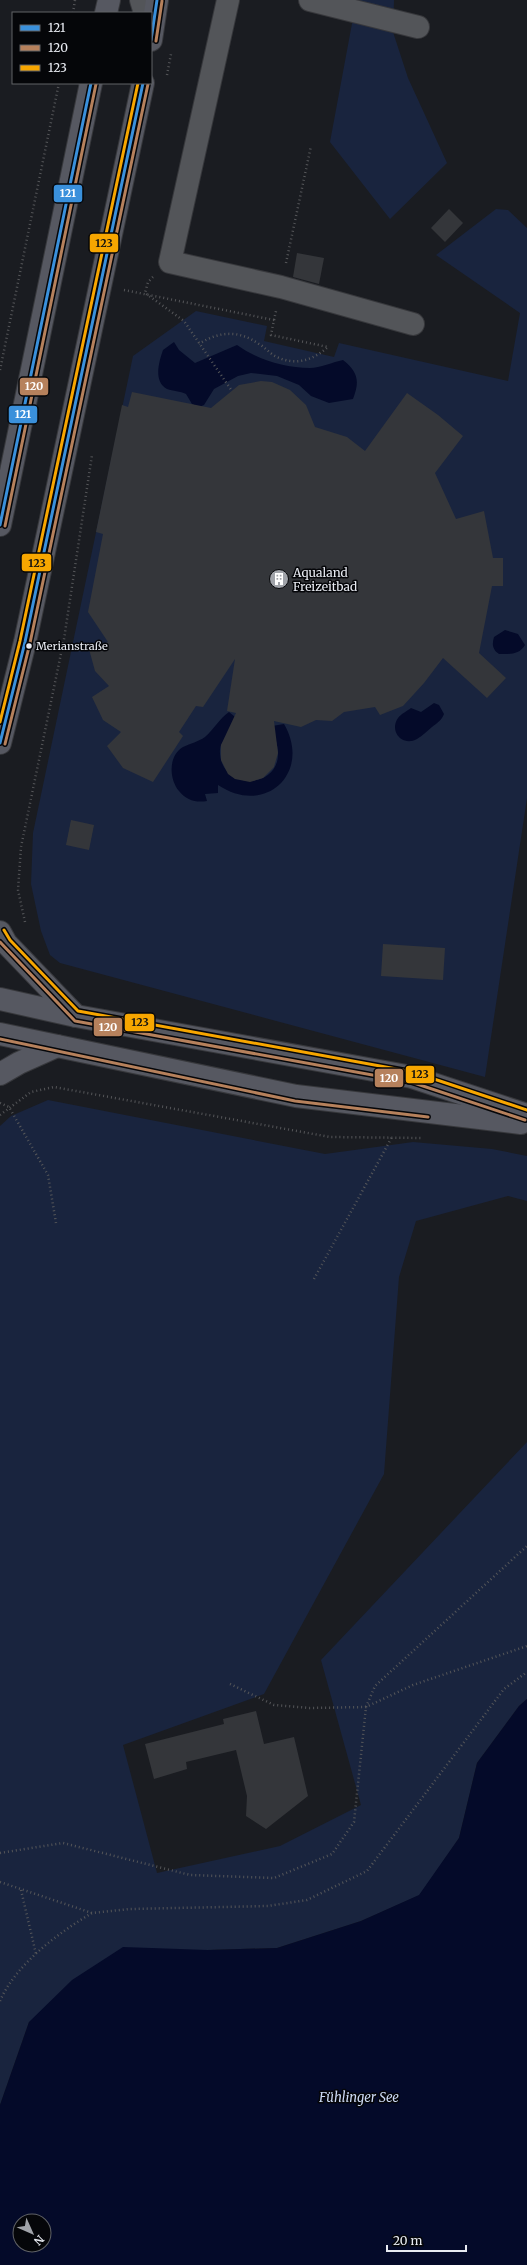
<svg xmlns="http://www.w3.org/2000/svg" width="527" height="2265" viewBox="0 0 527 2265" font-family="Merriweather,serif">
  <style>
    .green { fill: #19243e }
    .water { fill: #040a29; fill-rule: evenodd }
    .building { fill: #34363a }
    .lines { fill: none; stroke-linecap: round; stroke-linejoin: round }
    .minor-casing { stroke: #37383c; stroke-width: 24 }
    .major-casing { stroke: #37383c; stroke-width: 24 }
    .path { stroke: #555659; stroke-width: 2.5; stroke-dasharray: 1 3; stroke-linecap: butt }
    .minor { stroke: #535559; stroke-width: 22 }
    .major { stroke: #565861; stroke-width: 22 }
    .bus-1-casing { stroke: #050609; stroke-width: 6 }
    .bus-2-casing { stroke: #050609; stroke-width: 6 }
    .bus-3-casing { stroke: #050609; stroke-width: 6 }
    .bus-1 { stroke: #3a90db; stroke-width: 3 }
    .bus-2 { stroke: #b6815c; stroke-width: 3 }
    .bus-3 { stroke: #f7a600; stroke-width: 3 }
    .bus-dot { fill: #e8ebf2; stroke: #050609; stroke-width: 1.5 }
    .labels { text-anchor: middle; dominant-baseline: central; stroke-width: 3; stroke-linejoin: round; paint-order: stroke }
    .bus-label { font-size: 11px; fill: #e8ebf2; stroke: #050609; text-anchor: start }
    .poi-label { font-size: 12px; fill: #e8ebf2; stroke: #050609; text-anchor: start }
    .water-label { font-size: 13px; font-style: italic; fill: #ccd9f4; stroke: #050609 }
    .line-badge { stroke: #050609; stroke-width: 1.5 }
    .badge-label { font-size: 11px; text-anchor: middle; font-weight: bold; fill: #fff }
    .pale-badge-label { font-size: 11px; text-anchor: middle; font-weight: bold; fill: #111 }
  </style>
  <rect width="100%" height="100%" fill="#1a1c21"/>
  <g class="green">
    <path d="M347,0H394L393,32L408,78L447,163L390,219L330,142L356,2Z"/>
    <path d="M496,209L508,210L527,228V798L485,1077L60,963L50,955L41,931L31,884L33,833L133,356L196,311L267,326L264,341L334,357L339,343L508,381L520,313L436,255Z"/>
    <path d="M48,1100L325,1154L413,1142L492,1149L527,1156V1201L508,1196L416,1221L399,1277L384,1474L264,1694L123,1745L157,1873L280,1846L361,1805L321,1660L527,1442V1699L519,1706L477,1763L459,1838L420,1895L361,1921L277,1948L208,1950L29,2022L0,2105V1126L11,1116Z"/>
  </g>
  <g class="water">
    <path d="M174,342L179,350L195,363L237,345C258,360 284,368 310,368C320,368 333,362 343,360C358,372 360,381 353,399L329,403L311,396L299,385L277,376L251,373L238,376L214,389L204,405L199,407L192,404L186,394C180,391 173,391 167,389C153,381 159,362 163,350Z"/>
    <path d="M505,630L518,634L525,645C519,655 510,654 499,654C492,649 492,644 494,637Z"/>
    <path d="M434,703L439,705L444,714C442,720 437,723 432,727C427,731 422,736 417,739C402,747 389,731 398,718C401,714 407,711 411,708L421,712Z"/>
    <path d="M229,712L240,721C234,728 225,737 221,745C219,750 220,758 222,763C233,791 279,785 278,753C278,745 274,735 272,726L284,724C312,772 266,817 218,785V793L205,794L207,801C196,803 186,800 179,791C169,779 168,756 183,747C191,743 198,742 205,737C214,729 219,719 229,712Z"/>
    <path d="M527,1699V2265H0V2105L29,2022L72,1980L123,1947L208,1950L277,1948L361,1921L419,1895L459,1838L477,1763L519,1706ZM20,2221H44V2245H20Z"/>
  </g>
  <g class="building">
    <path d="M449,209L463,223L445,242L431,228Z"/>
    <path d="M297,253L324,258L319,284L293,277Z"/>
    <path d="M261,381L272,382L290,390L306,405L315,427L347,437L365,451L407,393L438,415L463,436L435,473L456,519L484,511L493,558H503V586H492L479,653L506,678L487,698L443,658L424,683L403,706L380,715L375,707L344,712L332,721L316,720L301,727L274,721L278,753L274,767L263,778L250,782L235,779L228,774L221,760V745L236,713L227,711L235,659L203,707L196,706L179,732L183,736L153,782L123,768L107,746L121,732L103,720L92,697L109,686L95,671L89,649L108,642L88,612L103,534L96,532L122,405L128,407L132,392L211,408L239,385Z"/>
    <path d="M71,820L94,825L89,850L66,845Z"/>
    <path d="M383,944L445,948L443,980L381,976Z"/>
    <path d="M256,1711L264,1744L294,1737L308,1796L266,1829L246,1816L247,1796L236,1750L186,1762L187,1769L154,1779L145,1744L224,1724L223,1719Z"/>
  </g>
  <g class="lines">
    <g class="minor-casing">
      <g id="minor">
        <path d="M141,0L145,13"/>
        <path d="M228,0L170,262L281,287L413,324"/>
        <path d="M310,0L418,27"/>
      </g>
    </g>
    <g class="major-casing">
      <g id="major">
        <path d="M106,13L109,0"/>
        <path d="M151,40L157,0"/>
        <path d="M0,525L91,83"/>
        <path d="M0,743L25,642L143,83"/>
        <path d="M0,932L6,943L76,1016"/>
        <path d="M0,999L76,1016L412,1077L527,1115"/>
        <path d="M0,1034L296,1096L521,1123"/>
        <path d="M0,1074L19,1063L57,1046"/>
      </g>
    </g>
    <g class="path">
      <path d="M73,13L75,0"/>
      <path d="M167,75L171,54"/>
      <path d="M286,263L311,146"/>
      <path d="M153,277L148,282L145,293L184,321L232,391"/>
      <path d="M124,290L274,320L271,335L328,347C313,360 296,366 277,357C270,354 265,347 259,344C239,330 219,331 199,344"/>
      <path d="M274,320L276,311"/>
      <path d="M0,370L59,83"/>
      <path d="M25,922L18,890L21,847L64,639L92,455"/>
      <path d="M0,1103L9,1107L48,1175L56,1223"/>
      <path d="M0,1115L31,1092L54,1087L330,1137L423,1138"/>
      <path d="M314,1279L392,1137"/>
      <path d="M230,1684L274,1705L310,1708L366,1707L413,1685L527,1646"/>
      <path d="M0,1853L63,1843L190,1875L274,1878L332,1854L354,1822L366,1707L375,1686L527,1546"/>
      <path d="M0,1882L92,1913L130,1909L268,1906L307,1900L367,1871L504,1689L527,1672"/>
      <path d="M21,1890L36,1954"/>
      <path d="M0,2001C16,1964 58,1933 92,1913"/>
    </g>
    <use href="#minor" class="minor"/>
    <use href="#major" class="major"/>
    <g class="bus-1-casing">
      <g id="bus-1">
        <path d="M151,40L157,0"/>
        <path d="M0,525L91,83"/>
        <path d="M0,743L25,642L143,83"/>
      </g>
    </g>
    <g class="bus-2-casing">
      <g id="bus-2">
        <path d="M156,41L162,1"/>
        <path d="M5,526L96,84"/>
        <path d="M5,744L30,643L148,84"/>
        <path d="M0,942L75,1021L411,1082L525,1120"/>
        <path d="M0,1039L295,1101L428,1117"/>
      </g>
    </g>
    <g class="bus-3-casing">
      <g id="bus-3">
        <path d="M0,722L20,641L138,83"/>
        <path d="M4,930L10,940L78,1011L413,1072L527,1110"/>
      </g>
    </g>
    <use href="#bus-1" class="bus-1"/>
    <use href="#bus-2" class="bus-2"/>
    <use href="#bus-3" class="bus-3"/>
  </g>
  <defs>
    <g id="building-disc" transform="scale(1)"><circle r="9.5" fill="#a0a3a9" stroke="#050609"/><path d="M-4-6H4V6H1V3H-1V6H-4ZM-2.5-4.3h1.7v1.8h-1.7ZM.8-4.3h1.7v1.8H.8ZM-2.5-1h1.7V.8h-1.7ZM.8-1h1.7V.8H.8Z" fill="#fff"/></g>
  </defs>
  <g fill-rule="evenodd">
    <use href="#building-disc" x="279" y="579"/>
  </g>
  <circle class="bus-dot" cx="29" cy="646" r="3.5"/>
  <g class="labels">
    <g class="bus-label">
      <text x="36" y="646">Merianstraße</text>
    </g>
    <g class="poi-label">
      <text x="293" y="572">Aqualand<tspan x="293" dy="14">Freizeitbad</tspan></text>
    </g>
    <g class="water-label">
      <text x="359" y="2097">Fühlinger See</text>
    </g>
  </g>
  <g class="line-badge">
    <rect x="53" y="184" width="30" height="19" rx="4" fill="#3a90db"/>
    <rect x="89" y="233" width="30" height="20" rx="4" fill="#f7a600"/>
    <rect x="19" y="377" width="30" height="19" rx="4" fill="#b6815c"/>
    <rect x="8" y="405" width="30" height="19" rx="4" fill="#3a90db"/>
    <rect x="21" y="553" width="31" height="19" rx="4" fill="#f7a600"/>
    <rect x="124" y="1013" width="31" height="19" rx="4" fill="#f7a600"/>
    <rect x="93" y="1017" width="30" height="20" rx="4" fill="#b6815c"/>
    <rect x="405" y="1065" width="30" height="19" rx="4" fill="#f7a600"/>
    <rect x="374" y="1068" width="30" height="20" rx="4" fill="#b6815c"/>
  </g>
  <g class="badge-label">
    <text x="68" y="197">121</text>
    <text x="34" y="390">120</text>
    <text x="23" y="418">121</text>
    <text x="108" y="1031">120</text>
    <text x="389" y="1082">120</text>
  </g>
  <g class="pale-badge-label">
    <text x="104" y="247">123</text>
    <text x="37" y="567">123</text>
    <text x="140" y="1026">123</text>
    <text x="420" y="1078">123</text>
  </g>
  <rect x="12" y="12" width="140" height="72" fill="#050609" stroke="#606266"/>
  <rect x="20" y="25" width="20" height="6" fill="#3a90db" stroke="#606266"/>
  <text x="48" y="32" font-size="12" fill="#e8ebf2">121</text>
  <rect x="20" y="45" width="20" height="6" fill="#b6815c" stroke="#606266"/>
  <text x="48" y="52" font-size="12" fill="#e8ebf2">120</text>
  <rect x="20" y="65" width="20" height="6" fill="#f7a600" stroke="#606266"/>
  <text x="48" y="72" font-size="12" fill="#e8ebf2">123</text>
  <g transform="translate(32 2233) rotate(135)"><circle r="19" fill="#050609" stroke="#606266"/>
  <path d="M0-3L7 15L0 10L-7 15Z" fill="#a0a3a9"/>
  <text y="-6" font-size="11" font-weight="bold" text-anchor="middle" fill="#e8ebf2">N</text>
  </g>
  <path d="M387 2245v6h79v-6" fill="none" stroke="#e8ebf2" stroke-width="2"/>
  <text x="393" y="2245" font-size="12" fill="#e8ebf2" stroke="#050609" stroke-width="3" paint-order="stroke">20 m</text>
</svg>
